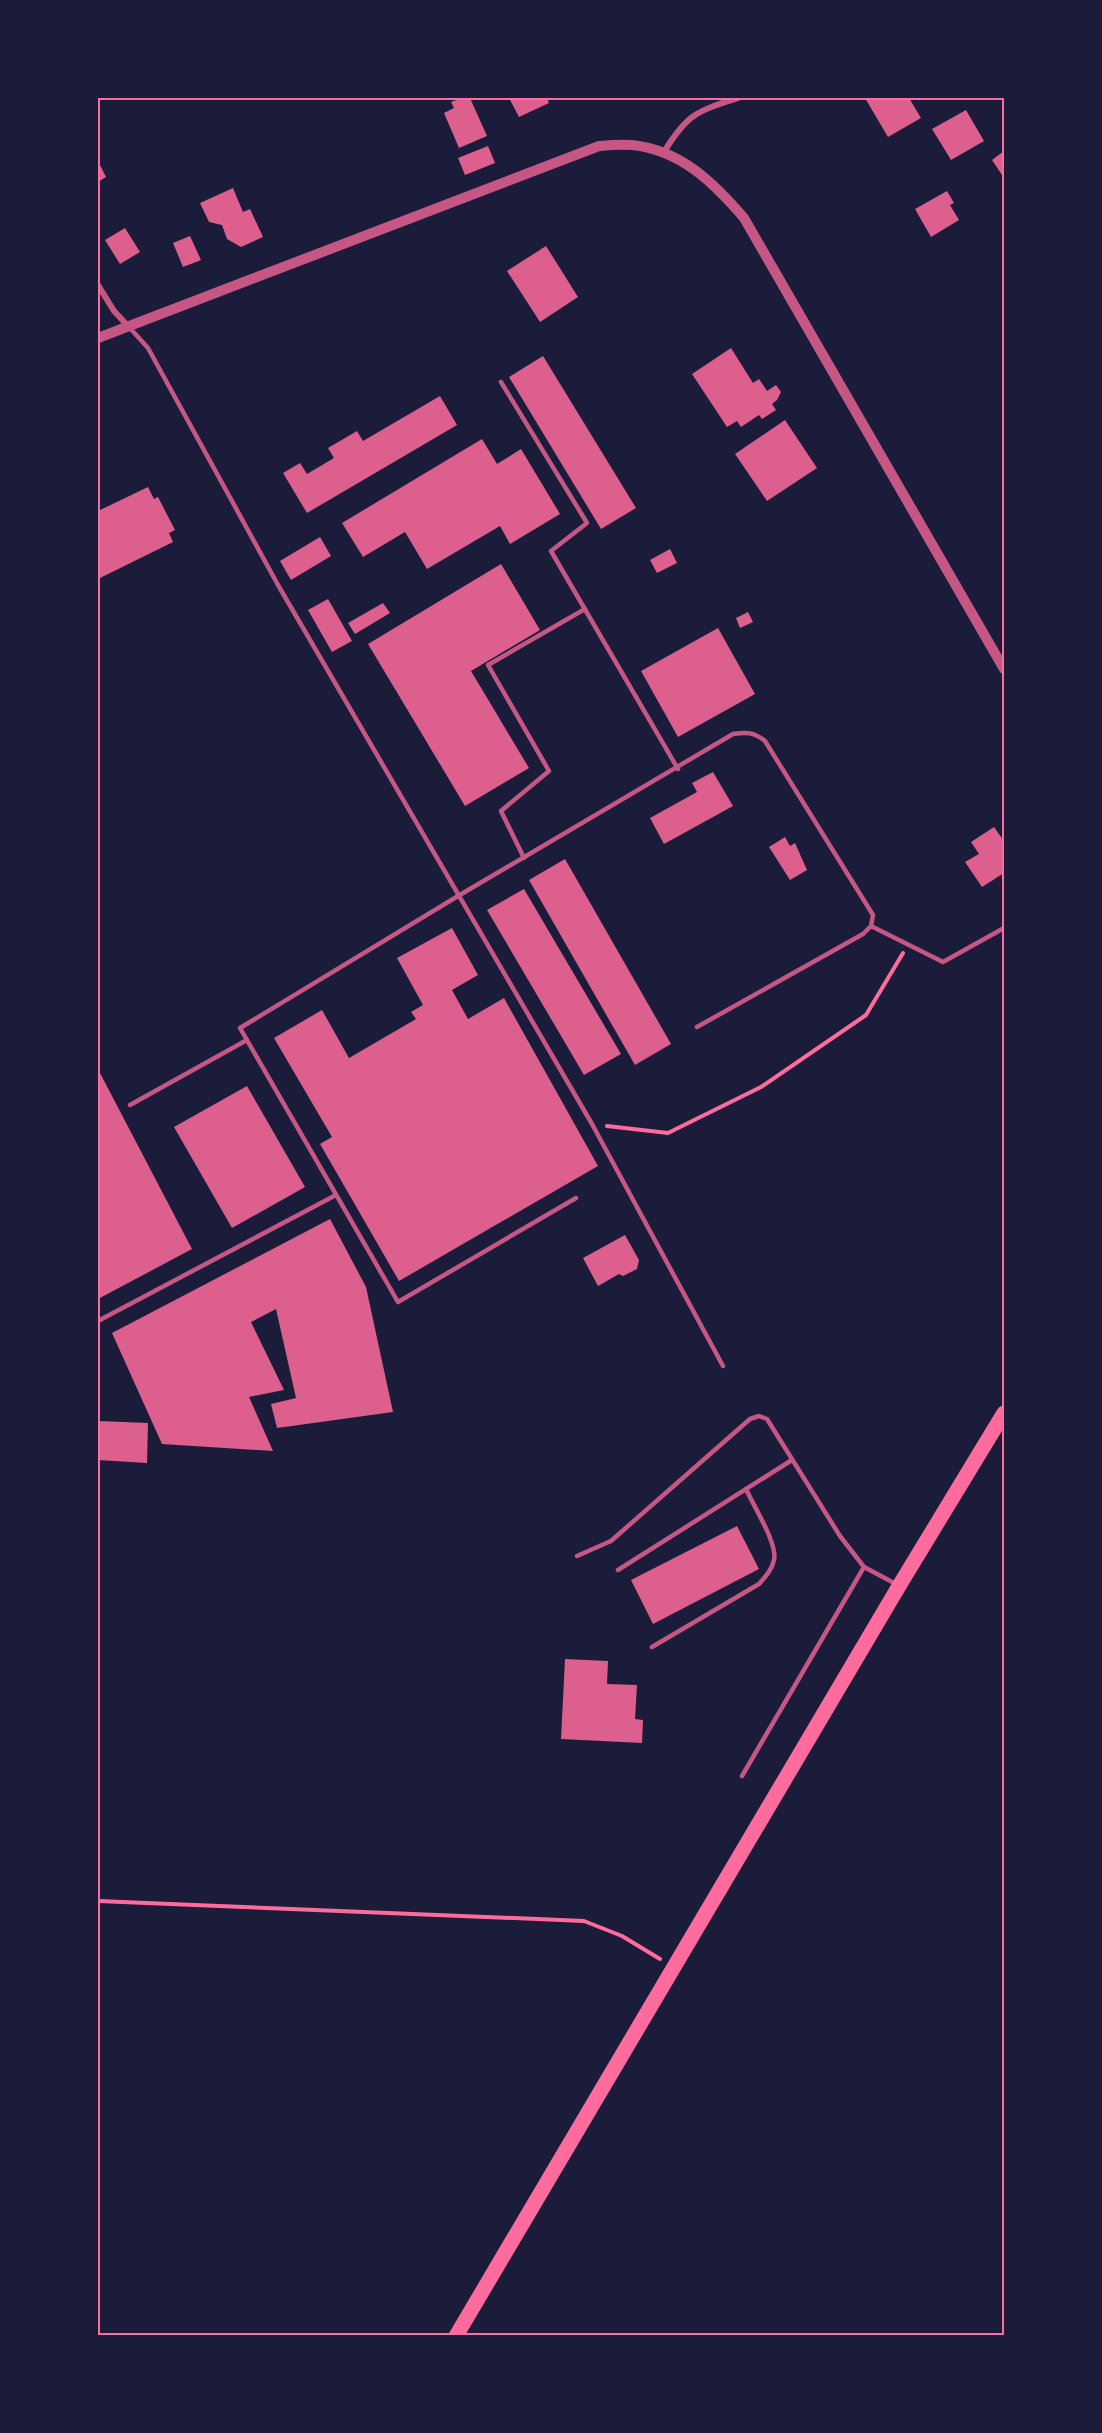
<svg xmlns="http://www.w3.org/2000/svg" width="1102" height="2433" viewBox="0 0 1102 2433" font-family="'Exo 2',sans-serif">
  <style>
    .building { fill: #dd5f8e }
    .lines { fill: none; stroke-linecap: round; stroke-linejoin: round }
    .path { stroke: #ff6b9d; stroke-width: 4 }
    .service { stroke: #c65784; stroke-width: 4.5 }
    .minor { stroke: #c65784; stroke-width: 6 }
    .tertiary { stroke: #c65784; stroke-width: 10 }
    .primary { stroke: #ff6b9d; stroke-width: 15 }
    .neatline { fill: none; stroke: #ff6b9d; stroke-width: 2 }
  </style>
  <rect width="100%" height="100%" fill="#1b1b3a"/>
  <g class="building">
    <path d="M462,98H470L487,136L459,148L444,113L454,108L451,102Z"/>
    <path d="M509,98H547L549,103L519,117Z"/>
    <path d="M865,98H909L921,118L888,137Z"/>
    <path d="M966,110L984,141L951,160L932,129Z"/>
    <path d="M488,146L495,163L465,175L458,158Z"/>
    <path d="M1004,151V178L992,160Z"/>
    <path d="M98,161L106,177L98,182Z"/>
    <path d="M233,188L243,212L250,209L263,237L241,247L227,239L222,225L209,222L200,203Z"/>
    <path d="M947,191L954,203L950,205L959,220L931,237L915,209Z"/>
    <path d="M125,228L140,252L120,264L105,240Z"/>
    <path d="M190,236L201,260L183,267L173,243Z"/>
    <path d="M546,246L578,297L540,322L507,271Z"/>
    <path d="M731,348L753,383L759,379L767,391L776,385L781,392L777,400L772,404L776,410L762,419L759,415L741,427L737,421L727,427L692,374Z"/>
    <path d="M543,356L636,508L601,529L509,377Z"/>
    <path d="M440,396L457,425L307,513L283,473L300,463L307,474L334,458L328,448L357,431L363,441Z"/>
    <path d="M785,420L817,468L767,501L735,454Z"/>
    <path d="M482,439L497,464L521,449L560,514L510,544L500,526L427,569L405,532L363,557L342,523Z"/>
    <path d="M148,487L154,499L158,497L175,530L169,533L173,542L98,579V511Z"/>
    <path d="M320,537L331,556L291,580L280,561Z"/>
    <path d="M670,549L677,563L657,573L650,560Z"/>
    <path d="M501,564L540,630L471,671L529,768L465,806L368,644Z"/>
    <path d="M328,599L352,641L332,652L308,610Z"/>
    <path d="M383,603L390,613L355,634L348,623Z"/>
    <path d="M748,612L753,622L740,628L736,618Z"/>
    <path d="M718,628L755,694L678,737L641,671Z"/>
    <path d="M713,772L733,806L664,844L650,818L697,792L692,783Z"/>
    <path d="M994,827L1004,841V873L982,887L965,862L979,854L971,842Z"/>
    <path d="M785,837L790,846L795,843L807,870L790,880L769,847Z"/>
    <path d="M565,859L671,1044L635,1065L529,880Z"/>
    <path d="M524,889L621,1054L584,1075L487,910Z"/>
    <path d="M452,928L478,975L452,990L468,1019L504,998L598,1166L399,1281L320,1144L332,1137L274,1038L322,1010L349,1058L416,1019L411,1012L423,1005L397,958Z"/>
    <path d="M100,1073L192,1249L98,1299V1075Z"/>
    <path d="M247,1086L305,1187L232,1228L174,1127Z"/>
    <path d="M330,1219L366,1287L393,1412L277,1428L271,1404L296,1398L276,1309L251,1322L284,1390L249,1397L273,1451L162,1444L112,1333Z"/>
    <path d="M625,1235L639,1260L637,1269L623,1276L619,1274L598,1286L583,1258Z"/>
    <path d="M98,1421L148,1423L147,1463L98,1460Z"/>
    <path d="M737,1526L759,1569L653,1624L631,1580Z"/>
    <path d="M565,1659L608,1661L607,1684L637,1685L635,1719L643,1720L642,1743L561,1739Z"/>
  </g>
  <g class="lines">
    <g class="path">
      <path d="M607,1126L668,1133L761,1087L866,1015L903,953"/>
      <path d="M98,1901L584,1921L622,1936L660,1959"/>
    </g>
    <g class="service">
      <path d="M129,327L148,348L278,585L592,1124L723,1366"/>
      <path d="M501,382L587,523L551,551L678,769"/>
      <path d="M524,858L501,811L549,771L488,665L585,609"/>
      <path d="M871,926L943,962L1004,928"/>
      <path d="M130,1105L247,1040"/>
      <path d="M576,1198L398,1302L240,1028L458,896L733,734C747,732 754,732 765,741L873,915L871,926L863,934L697,1027"/>
      <path d="M98,1321L336,1195"/>
      <path d="M577,1556L611,1541L750,1419L759,1416L767,1419L840,1536L864,1567L896,1584"/>
      <path d="M618,1570L792,1460"/>
      <path d="M652,1647L759,1584C765,1577 772,1570 774,1560C778,1544 753,1505 746,1489"/>
      <path d="M742,1776L864,1567"/>
    </g>
    <g class="minor">
      <path d="M664,152C687,114 697,111 738,98"/>
      <path d="M98,285L114,311L128,326"/>
    </g>
    <path class="tertiary" d="M98,338L599,146C610,145 622,144 632,145C681,150 714,183 744,218L1004,669"/>
    <path class="primary" d="M456,2336L899,1586L1004,1413"/>
  </g>
  <rect width="1102" height="2433" fill="none" stroke="#1b1b3a" stroke-width="198"/>
  <rect x="99" y="99" width="904" height="2235" class="neatline"/>
</svg>
